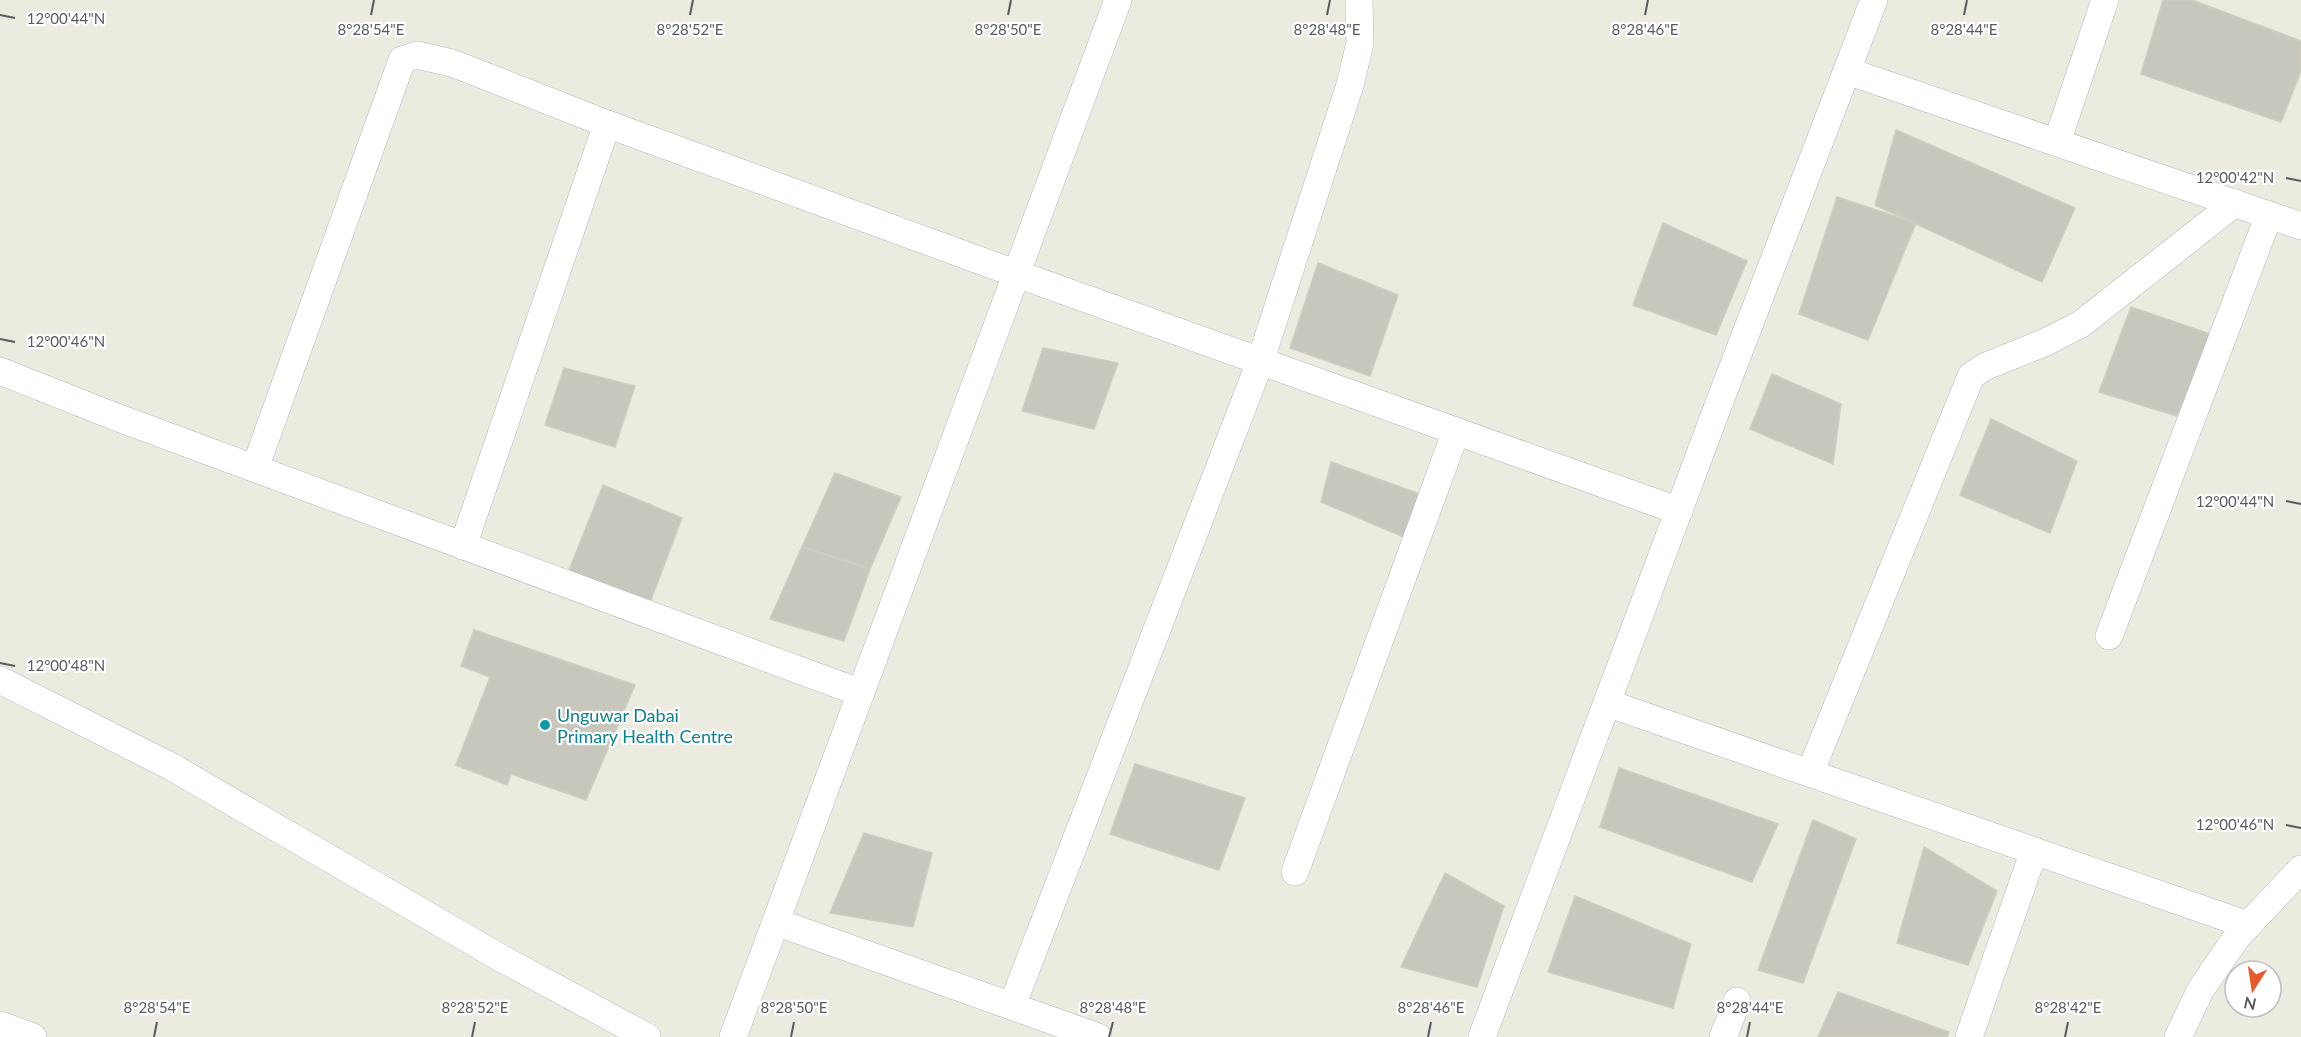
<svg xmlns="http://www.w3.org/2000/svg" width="2301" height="1037" viewBox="0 0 2301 1037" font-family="Lato,sans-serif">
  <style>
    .building { fill: #c8c7be; stroke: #cfcdbe; stroke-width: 1.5 }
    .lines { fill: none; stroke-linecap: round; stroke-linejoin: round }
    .street-casing { stroke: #b7b8be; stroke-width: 28 }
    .street { stroke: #fff; stroke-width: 27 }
    .ticks { fill: none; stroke: #585a60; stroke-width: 2 }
    .culture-dot { fill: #0f9aa8; stroke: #fff; stroke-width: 2 }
    .labels { text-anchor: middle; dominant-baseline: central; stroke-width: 4.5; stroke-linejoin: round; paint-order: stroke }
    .culture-label { font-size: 18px; fill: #0d838f; stroke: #fff; text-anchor: start }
    .ticks-label { font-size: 15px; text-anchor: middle; fill: #585a60; stroke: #fff; stroke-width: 4.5; stroke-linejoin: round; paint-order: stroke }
  </style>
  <rect width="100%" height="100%" fill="#ebebdf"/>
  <g class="building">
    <path d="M2163,0H2192L2301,41V71L2281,122L2141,74Z"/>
    <path d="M1896,130L2075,208L2042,282L1875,205Z"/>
    <path d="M1837,197L1916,223L1868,340L1799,314Z"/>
    <path d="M1663,223L1747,261L1716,335L1633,305Z"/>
    <path d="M1318,263L1398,295L1370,376L1290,348Z"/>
    <path d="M2131,307L2213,335L2177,416L2099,392Z"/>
    <path d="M1043,348L1118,363L1094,429L1022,411Z"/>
    <path d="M564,368L635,386L615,447L545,425Z"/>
    <path d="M1772,374L1841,404L1833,464L1750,429Z"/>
    <path d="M1991,419L2077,461L2050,533L1960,495Z"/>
    <path d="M1331,462L1420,494L1406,538L1321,502Z"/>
    <path d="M835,473L901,497L870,569L802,547Z"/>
    <path d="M603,485L682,518L646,613L564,583Z"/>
    <path d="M802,547L870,569L844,641L770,619Z"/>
    <path d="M474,630L635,685L586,800L511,774L507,785L456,765L490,677L461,666Z"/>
    <path d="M1135,764L1245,798L1219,870L1110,834Z"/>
    <path d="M1619,768L1778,824L1752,882L1600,827Z"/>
    <path d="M1813,820L1856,839L1803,983L1758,970Z"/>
    <path d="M864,833L932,853L913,927L830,913Z"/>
    <path d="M1924,847L1997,891L1968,965L1897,943Z"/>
    <path d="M1445,873L1504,906L1477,987L1401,967Z"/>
    <path d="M1575,896L1691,944L1673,1008L1548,972Z"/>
    <path d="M1838,992L1949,1032L1947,1037H1818Z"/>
  </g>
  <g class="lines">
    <g class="street-casing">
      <g id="street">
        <path d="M1847,71L2301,226"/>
        <path d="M2057,142L2105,0"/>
        <path d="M0,371L116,417L861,693"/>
        <path d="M255,468L402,60L417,55L452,63L607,124L1017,274L1679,511"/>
        <path d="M463,546L607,124"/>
        <path d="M2109,636L2269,215"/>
        <path d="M0,680L172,767L499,957L647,1037"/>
        <path d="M1607,703L2248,925"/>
        <path d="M1810,773L1971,376L1984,367L2046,342L2081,324L2235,203"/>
        <path d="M1295,872L1456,431"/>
        <path d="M776,922L1098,1037"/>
        <path d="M1012,1006L1260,362L1350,85L1360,43L1359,0"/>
        <path d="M0,1025L33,1037"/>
        <path d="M733,1037L1118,0"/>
        <path d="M1482,1037L1713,419L1874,0"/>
        <path d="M1723,1037L1737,1001"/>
        <path d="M1969,1037L2034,851"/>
        <path d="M2178,1037L2201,989L2237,937L2301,869"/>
      </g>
    </g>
    <use href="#street" class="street"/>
  </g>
  <path class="ticks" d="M0,15L15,18M371,15L374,0M690,15L693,0M1008,15L1011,0M1327,15L1330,0M1645,15L1648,0M1964,15L1967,0M2286,178L2301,181M0,339L15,342M2286,501L2301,504M0,663L15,666M2286,825L2301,828M154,1037L157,1022M472,1037L475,1022M791,1037L794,1022M1109,1037L1113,1022M1428,1037L1431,1022M1747,1037L1750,1022M2065,1037L2068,1022"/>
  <circle class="culture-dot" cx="545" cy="725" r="6"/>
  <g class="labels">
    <g class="culture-label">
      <text x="557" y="715">Unguwar Dabai<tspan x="557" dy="21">Primary Health Centre</tspan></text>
    </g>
  </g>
  <g class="ticks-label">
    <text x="66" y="24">12°00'44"N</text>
    <text x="371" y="35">8°28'54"E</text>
    <text x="690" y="35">8°28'52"E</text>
    <text x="1008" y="35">8°28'50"E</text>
    <text x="1327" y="35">8°28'48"E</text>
    <text x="1645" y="35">8°28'46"E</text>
    <text x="1964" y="35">8°28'44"E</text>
    <text x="2235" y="183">12°00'42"N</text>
    <text x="66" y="347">12°00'46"N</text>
    <text x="2235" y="507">12°00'44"N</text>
    <text x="66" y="671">12°00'48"N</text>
    <text x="2235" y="830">12°00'46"N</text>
    <text x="157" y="1013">8°28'54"E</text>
    <text x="475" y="1013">8°28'52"E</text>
    <text x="794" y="1013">8°28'50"E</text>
    <text x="1113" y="1013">8°28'48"E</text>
    <text x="1431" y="1013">8°28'46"E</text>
    <text x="1750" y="1013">8°28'44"E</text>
    <text x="2068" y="1013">8°28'42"E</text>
  </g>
  <g transform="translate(2253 989) rotate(192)"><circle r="28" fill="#ffffff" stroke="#bcbdbf" stroke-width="1.5"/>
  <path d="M0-4.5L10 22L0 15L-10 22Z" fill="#e55b2b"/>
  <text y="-9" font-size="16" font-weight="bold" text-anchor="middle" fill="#585a60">N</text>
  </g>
</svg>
